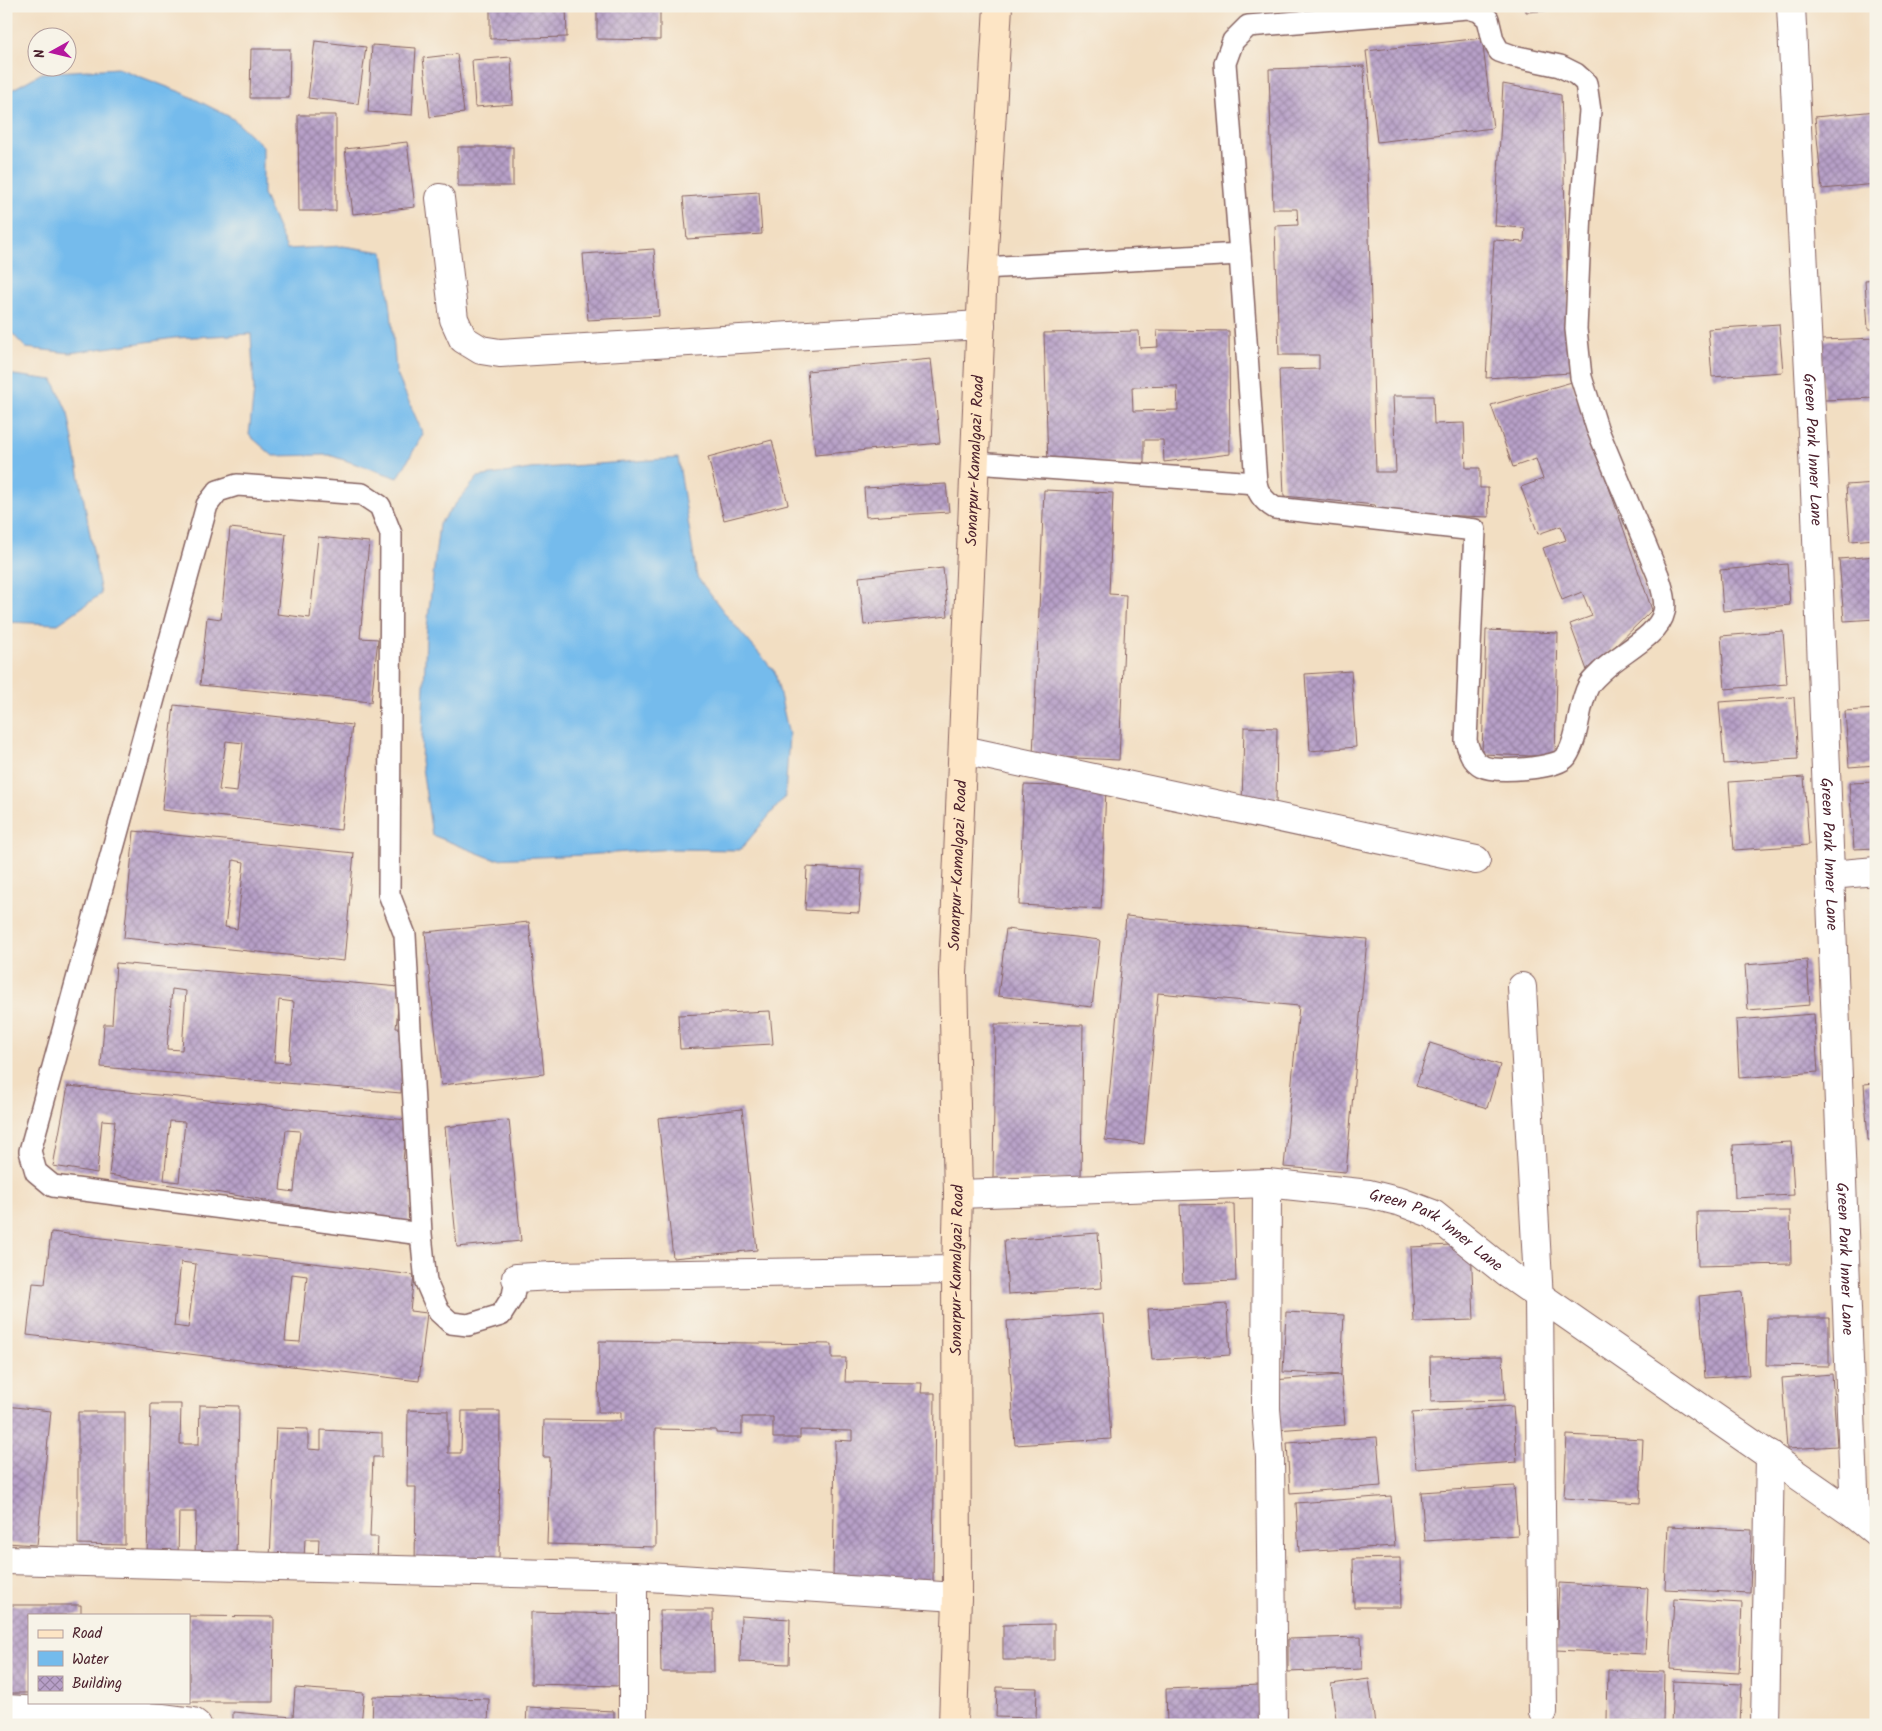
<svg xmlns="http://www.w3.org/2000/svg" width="1882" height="1731" viewBox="0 0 1882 1731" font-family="Kalam,sans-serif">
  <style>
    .water { fill: #74bbec; stroke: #5f6d8c }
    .building { fill: url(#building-cross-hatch); fill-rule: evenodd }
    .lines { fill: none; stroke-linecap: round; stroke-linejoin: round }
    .service-casing { stroke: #856260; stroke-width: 24 }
    .minor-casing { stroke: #856260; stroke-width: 30 }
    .secondary-casing { stroke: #856260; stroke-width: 30 }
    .service { stroke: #fff; stroke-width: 21 }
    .minor { stroke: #fff; stroke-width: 28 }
    .secondary { stroke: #fde5c5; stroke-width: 28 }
    .labels { text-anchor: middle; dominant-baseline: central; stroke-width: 4; stroke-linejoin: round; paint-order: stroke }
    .street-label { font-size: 16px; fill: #4a1f2b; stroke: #f7f3e8 }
  </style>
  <defs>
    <pattern id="building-cross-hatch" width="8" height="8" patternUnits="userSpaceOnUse" patternTransform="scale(1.25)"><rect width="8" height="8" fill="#b7a0c8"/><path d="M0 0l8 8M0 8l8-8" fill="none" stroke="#9782a3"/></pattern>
  </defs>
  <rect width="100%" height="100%" fill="#f7f3e8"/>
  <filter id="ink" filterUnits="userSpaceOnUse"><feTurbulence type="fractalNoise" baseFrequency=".02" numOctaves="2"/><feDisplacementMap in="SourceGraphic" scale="10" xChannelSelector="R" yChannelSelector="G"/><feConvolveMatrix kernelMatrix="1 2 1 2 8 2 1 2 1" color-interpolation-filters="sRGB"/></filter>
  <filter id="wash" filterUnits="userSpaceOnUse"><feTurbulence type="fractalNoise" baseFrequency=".0096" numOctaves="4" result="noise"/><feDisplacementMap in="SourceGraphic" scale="20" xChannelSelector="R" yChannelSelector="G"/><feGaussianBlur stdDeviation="1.12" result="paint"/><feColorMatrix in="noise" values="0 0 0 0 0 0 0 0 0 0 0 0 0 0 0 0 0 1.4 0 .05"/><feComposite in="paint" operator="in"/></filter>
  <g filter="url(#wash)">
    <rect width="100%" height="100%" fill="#f2dec2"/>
    <g class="water">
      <path d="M118,68L183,93L232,118L263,146V194L287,249L343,246L383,252L391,310L396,372L423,434L398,478L329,455L273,456L249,435L254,390L251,334L174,338L70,353L26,348L6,327V93L42,73Z"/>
      <path d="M6,374L53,380L68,413L101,594L58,624L6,622Z"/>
      <path d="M678,458L697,577L727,616L775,672L789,735L785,797L740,850L672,849L584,855L493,859L432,835L421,761L426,636L439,524L478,477L530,469Z"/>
    </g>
    <g id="blocks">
      <g class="building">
        <path d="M490,6H566L567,37L490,39Z"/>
        <path d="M597,6H660V40L597,39Z"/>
        <path d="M1526,6H1569V9L1526,12Z"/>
        <path d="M1482,38L1493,128L1377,142L1366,51Z"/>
        <path d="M315,41L366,47L358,104L308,98Z"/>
        <path d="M372,45L416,48L412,115L368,112Z"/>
        <path d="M251,49H290L289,98H250Z"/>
        <path d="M457,54L464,113L430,117L423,58Z"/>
        <path d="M511,57L513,104L475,107L472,60Z"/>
        <path d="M1364,66L1376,472H1396L1393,396H1433L1434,424L1464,423L1466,468H1480V488H1488L1489,517L1378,513L1375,505L1284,496L1279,370L1319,369V355H1279L1275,226L1298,225L1297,209H1273L1269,69Z"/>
        <path d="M1503,84L1561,95L1571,373L1486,378L1494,240L1524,242L1525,228L1495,226Z"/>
        <path d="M1876,111V184L1822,189L1815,117Z"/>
        <path d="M298,115H336V211H299Z"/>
        <path d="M407,142L415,207L353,214L345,149Z"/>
        <rect x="458" y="147" width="55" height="39"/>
        <path d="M759,192L762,234L687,239L683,197Z"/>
        <path d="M654,249L659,316L588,320L583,254Z"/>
        <path d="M1876,279V329H1868L1865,280Z"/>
        <path d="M1779,324L1783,372L1712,377L1708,329Z"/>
        <path d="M1157,330L1229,331L1230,454L1164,462L1163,440H1144V463L1048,465L1044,333L1139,331L1140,348L1158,347ZM1177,386L1178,410L1133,411L1132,387Z"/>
        <path d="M1876,338V398L1824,400L1821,340Z"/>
        <path d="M931,359L940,443L815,455L807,371Z"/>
        <path d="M1572,382L1652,610L1588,673L1570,624L1592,616L1582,592L1562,600L1543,548L1566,540L1561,526L1538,534L1521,487L1543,479L1536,459L1513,467L1491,405Z"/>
        <path d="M772,440L788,504L724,520L708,457Z"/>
        <path d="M1876,483V539L1850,541L1846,485Z"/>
        <path d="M946,484L949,512L866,517L864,488Z"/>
        <path d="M1044,490L1113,493L1109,594L1126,595L1119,760L1033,756Z"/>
        <path d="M230,528L286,534L277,614L310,618L318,537L369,542L360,638L378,639L371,702L200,685L207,617L221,619Z"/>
        <path d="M1876,556V619L1844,621L1839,559Z"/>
        <path d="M1787,564L1790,605L1723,611L1720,570Z"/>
        <path d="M943,568L948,616L864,625L859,577Z"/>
        <path d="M1486,630L1558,633L1555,757L1482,754Z"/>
        <path d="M1783,631L1787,684L1725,689L1721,636Z"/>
        <path d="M1351,671L1356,747L1310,751L1305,674Z"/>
        <path d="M1794,697L1798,759L1724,764L1719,702Z"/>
        <path d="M174,705L352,725L341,830L162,810ZM226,741L243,743L237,792L219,790Z"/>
        <path d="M1876,709V765L1849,767L1845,711Z"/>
        <path d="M1244,727L1277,728L1276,807L1242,806Z"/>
        <path d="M1804,777L1809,845L1734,850L1729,782Z"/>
        <path d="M1876,782V848L1854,849L1849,783Z"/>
        <path d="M1024,785L1106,788L1101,909L1019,905Z"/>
        <path d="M134,831L354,853L344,961L124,938ZM233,860L244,862L237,929L225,927Z"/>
        <path d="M807,867L862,870L859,913L805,910Z"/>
        <path d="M1126,916L1367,939L1346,1172L1284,1167L1299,1006L1158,993L1144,1144L1105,1140Z"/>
        <path d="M529,922L544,1074L441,1085L425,932Z"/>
        <path d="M1006,929L1100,940L1092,1007L998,996Z"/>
        <path d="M1807,960L1810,1005L1748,1010L1745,965Z"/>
        <path d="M116,963L400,987L396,1028L406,1029L401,1093L101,1067L104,1024H112ZM172,989L186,991L182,1050L167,1049ZM279,1000L294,1002L289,1063L274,1062Z"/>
        <path d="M770,1011L773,1044L680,1049L678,1015Z"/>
        <path d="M1814,1014L1818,1072L1739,1078L1736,1020Z"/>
        <path d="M995,1024L1083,1025L1081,1179L993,1178Z"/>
        <path d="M1430,1043L1500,1065L1487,1108L1416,1086Z"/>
        <path d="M1876,1083V1140H1868L1864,1084Z"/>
        <path d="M68,1086L407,1120L403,1161L415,1162L408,1223L109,1175L115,1121L102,1120L97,1173L53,1166ZM170,1121L185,1122L179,1182L164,1180ZM286,1130L300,1131L294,1192L280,1190Z"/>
        <path d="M742,1109L757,1250L673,1258L658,1118Z"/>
        <path d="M509,1120L521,1241L457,1247L445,1127Z"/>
        <path d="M1791,1142L1794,1195L1735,1198L1733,1145Z"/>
        <path d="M1234,1204L1236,1281L1183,1283L1180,1205Z"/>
        <path d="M1872,1210H1876V1247H1874Z"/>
        <path d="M1790,1211L1791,1264L1698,1266L1697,1212Z"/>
        <path d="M51,1232L414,1275L410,1311L427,1313L419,1381L27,1335L33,1283L45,1284ZM181,1262L196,1264L188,1328L174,1326ZM292,1274L307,1276L300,1342L285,1341Z"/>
        <path d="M1098,1233L1102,1288L1008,1294L1004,1240Z"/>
        <path d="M1471,1244L1474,1320L1414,1322L1411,1247Z"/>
        <path d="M1742,1292L1749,1375L1705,1378L1699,1296Z"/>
        <path d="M1227,1304L1230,1355L1152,1360L1148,1309Z"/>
        <path d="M1286,1312L1344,1315L1341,1375L1283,1372Z"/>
        <path d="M1103,1314L1111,1439L1015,1445L1007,1321Z"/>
        <path d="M1767,1318H1829V1366L1766,1365Z"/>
        <path d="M599,1341L832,1344V1358H846L845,1382L922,1383L921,1393H935L933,1582L833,1581L835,1440L852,1441V1431L800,1430V1438H773V1417H742V1434L716,1433V1430L655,1429L656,1547L547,1544L550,1457H543L544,1420L621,1421V1412H598Z"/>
        <path d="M1503,1356L1505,1400L1431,1402L1430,1357Z"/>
        <path d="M1832,1374L1837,1446L1787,1449L1782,1378Z"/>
        <path d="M1341,1375L1345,1425L1276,1430L1273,1380Z"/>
        <path d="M151,1404H181L180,1444H199L200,1405L239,1406L236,1558L195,1557L196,1512H179L178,1556H147Z"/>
        <path d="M6,1406L51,1411L37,1545L6,1543Z"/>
        <path d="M1513,1406L1517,1462L1416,1469L1412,1413Z"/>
        <path d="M408,1410L448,1411V1453H461L462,1411H500L499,1568L415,1566L416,1487H407Z"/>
        <path d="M78,1412H125V1545L78,1544Z"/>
        <path d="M276,1428L308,1429V1449L321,1450V1430L382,1433V1457H373L370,1537H378L377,1562L318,1559L319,1539H305L304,1559L270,1558Z"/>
        <path d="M1567,1435L1643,1439L1640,1503L1564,1498Z"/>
        <path d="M1377,1437L1381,1486L1290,1493L1287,1443Z"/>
        <path d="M1514,1486L1518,1535L1425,1541L1421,1492Z"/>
        <path d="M1391,1496L1395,1546L1299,1552L1296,1503Z"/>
        <path d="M1668,1526L1752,1530L1750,1593L1665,1589Z"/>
        <path d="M1400,1558L1401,1607H1354L1353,1559Z"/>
        <path d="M1559,1583L1648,1588L1645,1654L1556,1650Z"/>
        <path d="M1674,1599L1742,1603L1739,1673L1670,1669Z"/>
        <path d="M6,1605H81V1615H29V1693H6Z"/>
        <path d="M660,1610H713L714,1672H661Z"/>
        <path d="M531,1612L621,1614L619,1686L531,1684Z"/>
        <path d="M189,1616L274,1617L273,1702H189Z"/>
        <path d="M741,1616L790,1619L789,1664L740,1662Z"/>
        <path d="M1054,1624V1660H1003V1625Z"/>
        <path d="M1361,1637L1362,1669L1288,1672V1639Z"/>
        <path d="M1608,1670L1664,1672L1663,1722L1607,1721Z"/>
        <path d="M1369,1679L1375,1725H1337L1331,1684Z"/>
        <path d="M1673,1681L1742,1684L1740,1725H1671Z"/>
        <path d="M1259,1685L1261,1725H1167L1166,1689Z"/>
        <path d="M997,1687L1037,1688L1036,1718L996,1717Z"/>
        <path d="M295,1688L364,1693L361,1725H233V1712L293,1717Z"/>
        <path d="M373,1696L489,1699L488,1725H372Z"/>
        <path d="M527,1707L614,1711V1725H526Z"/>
      </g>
    </g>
  </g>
  <g filter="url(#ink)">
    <use href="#blocks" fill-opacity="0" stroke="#856260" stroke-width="1"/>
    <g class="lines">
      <g class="service-casing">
        <g id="service">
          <path d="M1240,254L1256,483"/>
          <path d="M975,463L1256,483C1258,495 1265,502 1275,508L1475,530L1466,741C1469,751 1472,761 1482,766C1494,773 1557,769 1566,757C1580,736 1577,707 1589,685C1592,680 1598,675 1602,671C1620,653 1659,636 1664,612C1667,600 1661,586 1658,575L1597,428L1581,377L1576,329L1581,210L1590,111L1586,83L1576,74L1560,66L1513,56L1499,51L1493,40L1488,19L1479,11L1468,8L1248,26L1233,41L1225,63L1240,254L983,268"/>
          <path d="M421,1234L53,1186L36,1172L30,1151L207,505L218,491L237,485L362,494L380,506L391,534L389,894L405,935L421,1234L426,1282L439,1312L451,1323L468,1325L501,1315L513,1296L516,1278"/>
        </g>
      </g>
      <g class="minor-casing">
        <g id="minor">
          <path id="s1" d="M1791,6L1816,513L1855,1515"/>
          <path d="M440,198L454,319L463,339L481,350L500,353L981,325"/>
          <path d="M963,750L1476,860"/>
          <path d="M1830,875L1876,871"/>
          <path d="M1522,987L1539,1300L1543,1712"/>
          <path d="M1267,1183L1266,1409L1270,1457L1273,1725"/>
          <path id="s2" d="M958,1194L1267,1183L1369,1194L1401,1202L1433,1214L1508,1274L1855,1515L1876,1532"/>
          <path d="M516,1278L553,1276L956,1270"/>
          <path d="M6,1560L633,1576L957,1597"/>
          <path d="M6,1709L162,1718L193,1722L197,1725"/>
          <path d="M633,1725V1576"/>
          <path d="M1765,1725L1770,1455"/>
        </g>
      </g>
      <g class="secondary-casing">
        <g id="secondary">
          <path id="s3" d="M953,1725L957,1597L956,1270L958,1194L953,974L983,268L998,6"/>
        </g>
      </g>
      <use href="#service" class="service"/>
      <use href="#minor" class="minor"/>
      <use href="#secondary" class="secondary"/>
    </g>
  </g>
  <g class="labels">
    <g class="street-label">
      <text stroke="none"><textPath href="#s1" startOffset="444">Green Park Inner Lane</textPath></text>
      <text stroke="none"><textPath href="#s3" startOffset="1265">Sonarpur-Kamalgazi Road</textPath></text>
      <text stroke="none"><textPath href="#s1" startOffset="849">Green Park Inner Lane</textPath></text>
      <text stroke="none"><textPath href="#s3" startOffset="860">Sonarpur-Kamalgazi Road</textPath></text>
      <text stroke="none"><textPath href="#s2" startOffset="489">Green Park Inner Lane</textPath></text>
      <text stroke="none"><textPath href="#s1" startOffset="1254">Green Park Inner Lane</textPath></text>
      <text stroke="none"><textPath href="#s3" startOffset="455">Sonarpur-Kamalgazi Road</textPath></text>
    </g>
  </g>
  <rect width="1882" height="1731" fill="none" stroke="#f7f3e8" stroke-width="25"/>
  <rect x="28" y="1614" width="162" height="90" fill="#f7f3e8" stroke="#b29e9c"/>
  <rect x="38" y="1630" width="25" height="8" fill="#fde5c5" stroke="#b29e9c"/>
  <text x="72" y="1638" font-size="15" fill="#4a1f2b">Road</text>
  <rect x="38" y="1651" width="25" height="15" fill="#74bbec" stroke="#b29e9c"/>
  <text x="72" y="1664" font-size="15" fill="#4a1f2b">Water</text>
  <rect x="38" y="1676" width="25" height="15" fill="url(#building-cross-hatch)" stroke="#b29e9c"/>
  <text x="72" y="1688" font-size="15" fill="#4a1f2b">Building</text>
  <g transform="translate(52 52) rotate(262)"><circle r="24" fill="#f7f3e8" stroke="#b29e9c"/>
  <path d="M0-4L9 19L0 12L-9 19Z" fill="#b5179e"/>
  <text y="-8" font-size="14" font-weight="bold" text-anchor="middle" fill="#4a1f2b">N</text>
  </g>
</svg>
